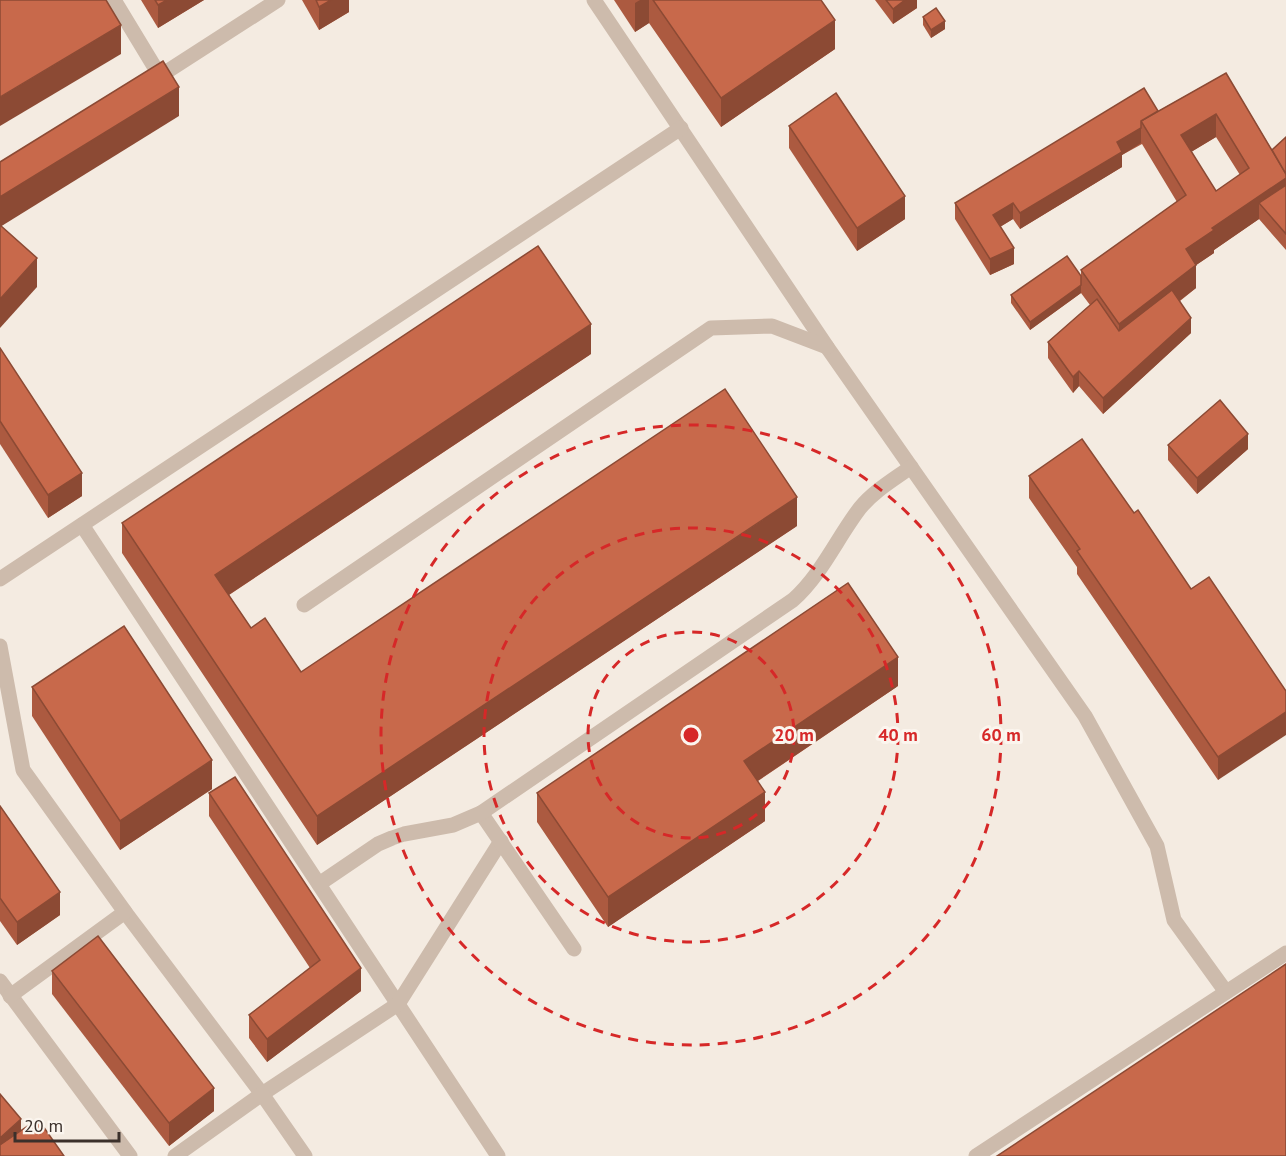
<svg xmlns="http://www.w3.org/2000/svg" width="1286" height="1156" viewBox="0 0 1286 1156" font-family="'PT Sans',sans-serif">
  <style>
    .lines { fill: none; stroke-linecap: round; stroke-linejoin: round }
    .minor { stroke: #cdbbac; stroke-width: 15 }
    .wall { fill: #ac5a40; fill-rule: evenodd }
    .shaded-wall { fill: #8c4a34 }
    .building { fill: #c8694b; stroke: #8c4a34; stroke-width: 1.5; fill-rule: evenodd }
    .ring { fill: none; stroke: #d62828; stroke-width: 3; stroke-dasharray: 10 8 }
    .centre { fill: #d62828; stroke: #fbf5ee; stroke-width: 3 }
    .ring-label { font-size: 18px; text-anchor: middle; font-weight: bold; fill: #d62828; stroke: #fbf5ee; stroke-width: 6; stroke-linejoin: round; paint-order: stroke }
  </style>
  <rect width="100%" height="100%" fill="#f4ebe1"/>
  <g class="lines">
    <g class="minor">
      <path d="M114,0L160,76L151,81"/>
      <path d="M594,0L827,347L1085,716L1157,846L1174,920L1226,992"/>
      <path d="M160,76L278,0"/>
      <path d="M82,525L498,1156"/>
      <path d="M0,579L681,128"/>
      <path d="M304,605L711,328L772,326L827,347"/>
      <path d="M0,646L23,770L125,912L262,1094L398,1004L501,841"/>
      <path d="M481,813L574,949"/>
      <path d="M319,884L378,844L392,838L404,834L453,825L481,813L793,600C822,574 837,538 860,508C874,491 893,480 911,467"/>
      <path d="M0,981L130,1156"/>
      <path d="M10,996L125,912"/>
      <path d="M175,1156L262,1094L305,1156"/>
      <path d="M976,1156L1286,953"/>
    </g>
  </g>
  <g class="wall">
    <path d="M141,0H204L158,28Z"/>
    <path d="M302,0H349V12L319,30Z"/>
    <path d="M614,0H821L835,49L721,127L649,23L635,32Z"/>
    <path d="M875,0H917V8L893,24Z"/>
    <path d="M923,17L945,29L931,38L923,25Z"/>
    <path d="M1226,73L1272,150L1286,137V250L1259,219L1214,250V253L1196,265V288L1180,301L1191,333L1103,414L1079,386L1073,393L1048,358V342L1090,305L1081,293L1030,330L1011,303V295L1081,276V270L1177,202L1142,144L1122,155V167L1020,229L1013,219L1000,227L1014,264L990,275L955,219V203L1158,111ZM1216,137L1240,175L1216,191L1191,152Z"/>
    <path d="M789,126L905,219L857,251L789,148Z"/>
    <path d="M0,348L82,496L48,518L0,444Z"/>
    <path d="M591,354L229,595L251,628L301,672L797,526L317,845L122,553V523Z"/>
    <path d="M1168,445L1248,449L1197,494L1168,460Z"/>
    <path d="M1029,476L1134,513L1191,589L1286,691L1218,780L1077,574V567L1029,498Z"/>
    <path d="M898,686L758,781L765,821L608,927L537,822V793Z"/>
    <path d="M32,687L212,789L120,850L32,716Z"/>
    <path d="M209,793L361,991L267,1062L249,1038V1015L310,968L209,816Z"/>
    <path d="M0,806L60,915L17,945L0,921Z"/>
    <path d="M52,971L214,1111L169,1146L52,994Z"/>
  </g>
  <g class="shaded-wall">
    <path d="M167,0H204L158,28V5Z"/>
    <path d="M331,0H349V12L319,30V7Z"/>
    <path d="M640,0H649V23L635,32V3Z"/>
    <path d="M905,0H917V8L893,24V9Z"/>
    <path d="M835,20V49L721,127V98Z"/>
    <path d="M945,21V29L931,38V30Z"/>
    <path d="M121,25V54L0,126V97Z"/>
    <path d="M179,87V116L0,227V197Z"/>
    <path d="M1216,114V137L1181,158V135Z"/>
    <path d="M1141,128V143L1122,155V167L1020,229V213L1117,142Z"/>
    <path d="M1286,178V201L1259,203V219L1214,250V253L1186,272V249L1212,228Z"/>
    <path d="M905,196V219L857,251V228Z"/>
    <path d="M1013,203V219L993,231V215Z"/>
    <path d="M1014,248V264L990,275V259Z"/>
    <path d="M37,258V287L0,328V299Z"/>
    <path d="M1196,265V288L1119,347V324Z"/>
    <path d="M1081,285V293L1030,330V322Z"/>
    <path d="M1191,318V333L1103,414V398Z"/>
    <path d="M591,324V354L215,604V575Z"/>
    <path d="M1079,371V386L1073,393V377Z"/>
    <path d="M1248,434V449L1197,494V478Z"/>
    <path d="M82,473V496L48,518V495Z"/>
    <path d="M797,497V526L317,845V816Z"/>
    <path d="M898,657V686L744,790V761Z"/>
    <path d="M1286,712V735L1218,780V757Z"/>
    <path d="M212,760V789L120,850V821Z"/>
    <path d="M765,792V821L608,927V897Z"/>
    <path d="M60,892V915L17,945V922Z"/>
    <path d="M361,968V991L267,1062V1039Z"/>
    <path d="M214,1088V1111L169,1146V1123Z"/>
    <path d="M21,1119V1148L0,1156V1138Z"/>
  </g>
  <g class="building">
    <path d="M0,0H106L121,25L0,97Z"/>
    <path d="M155,0H167L158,5Z"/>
    <path d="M316,0H331L319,7Z"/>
    <path d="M653,0H821L835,20L721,98Z"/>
    <path d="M886,0H905L893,9Z"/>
    <path d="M936,8L945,21L931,30L923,17Z"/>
    <path d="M163,61L179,87L0,197V162Z"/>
    <path d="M1226,73L1286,174V178L1212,228L1214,230L1186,249L1196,265L1119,324L1081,270L1186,195L1141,121ZM1216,114L1249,168L1216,191L1181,135Z"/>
    <path d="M1144,88L1158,111L1141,121V128L1117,142L1122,152L1020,213L1013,203L993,215L1014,248L990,259L955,203Z"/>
    <path d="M836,93L905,196L857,228L789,126Z"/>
    <path d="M1286,137V174L1272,150Z"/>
    <path d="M1286,185V234L1259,203Z"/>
    <path d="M0,225L37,258L0,299Z"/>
    <path d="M538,246L591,324L215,575L251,628L265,618L301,672L725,389L797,497L317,816L122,523Z"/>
    <path d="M1067,256L1081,276V285L1030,322L1011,295Z"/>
    <path d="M1172,290L1191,318L1103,398L1079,371L1073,377L1048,342L1097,299L1119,331Z"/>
    <path d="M0,348L82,473L48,495L0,421Z"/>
    <path d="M1220,400L1248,434L1197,478L1168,445Z"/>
    <path d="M1082,439L1134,513L1138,510L1191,589L1209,577L1286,691V712L1218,757L1077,551L1080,549L1029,476Z"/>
    <path d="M848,583L898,657L744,761L765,792L608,897L537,793Z"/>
    <path d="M124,626L212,760L120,821L32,687Z"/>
    <path d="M235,777L361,968L267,1039L249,1015L320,960L209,793Z"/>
    <path d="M0,806L60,892L17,922L0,898Z"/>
    <path d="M98,936L214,1088L169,1123L52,971Z"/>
    <path d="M1286,964V1156H997Z"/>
    <path d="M0,1094L21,1119L0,1138Z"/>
    <path d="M38,1119L64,1156H0V1145Z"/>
  </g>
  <g class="ring">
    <circle cx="691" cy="735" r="103"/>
    <circle cx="691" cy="735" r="207"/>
    <circle cx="691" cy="735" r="310"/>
  </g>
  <circle cx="691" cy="735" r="9" class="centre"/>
  <g class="ring-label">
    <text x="794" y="741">20 m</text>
    <text x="898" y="741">40 m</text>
    <text x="1001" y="741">60 m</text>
  </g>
  <path d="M15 1132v9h104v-9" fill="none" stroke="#3b302b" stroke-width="3"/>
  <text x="24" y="1132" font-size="18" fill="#3b302b" stroke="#fbf5ee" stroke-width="4.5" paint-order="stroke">20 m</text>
</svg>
